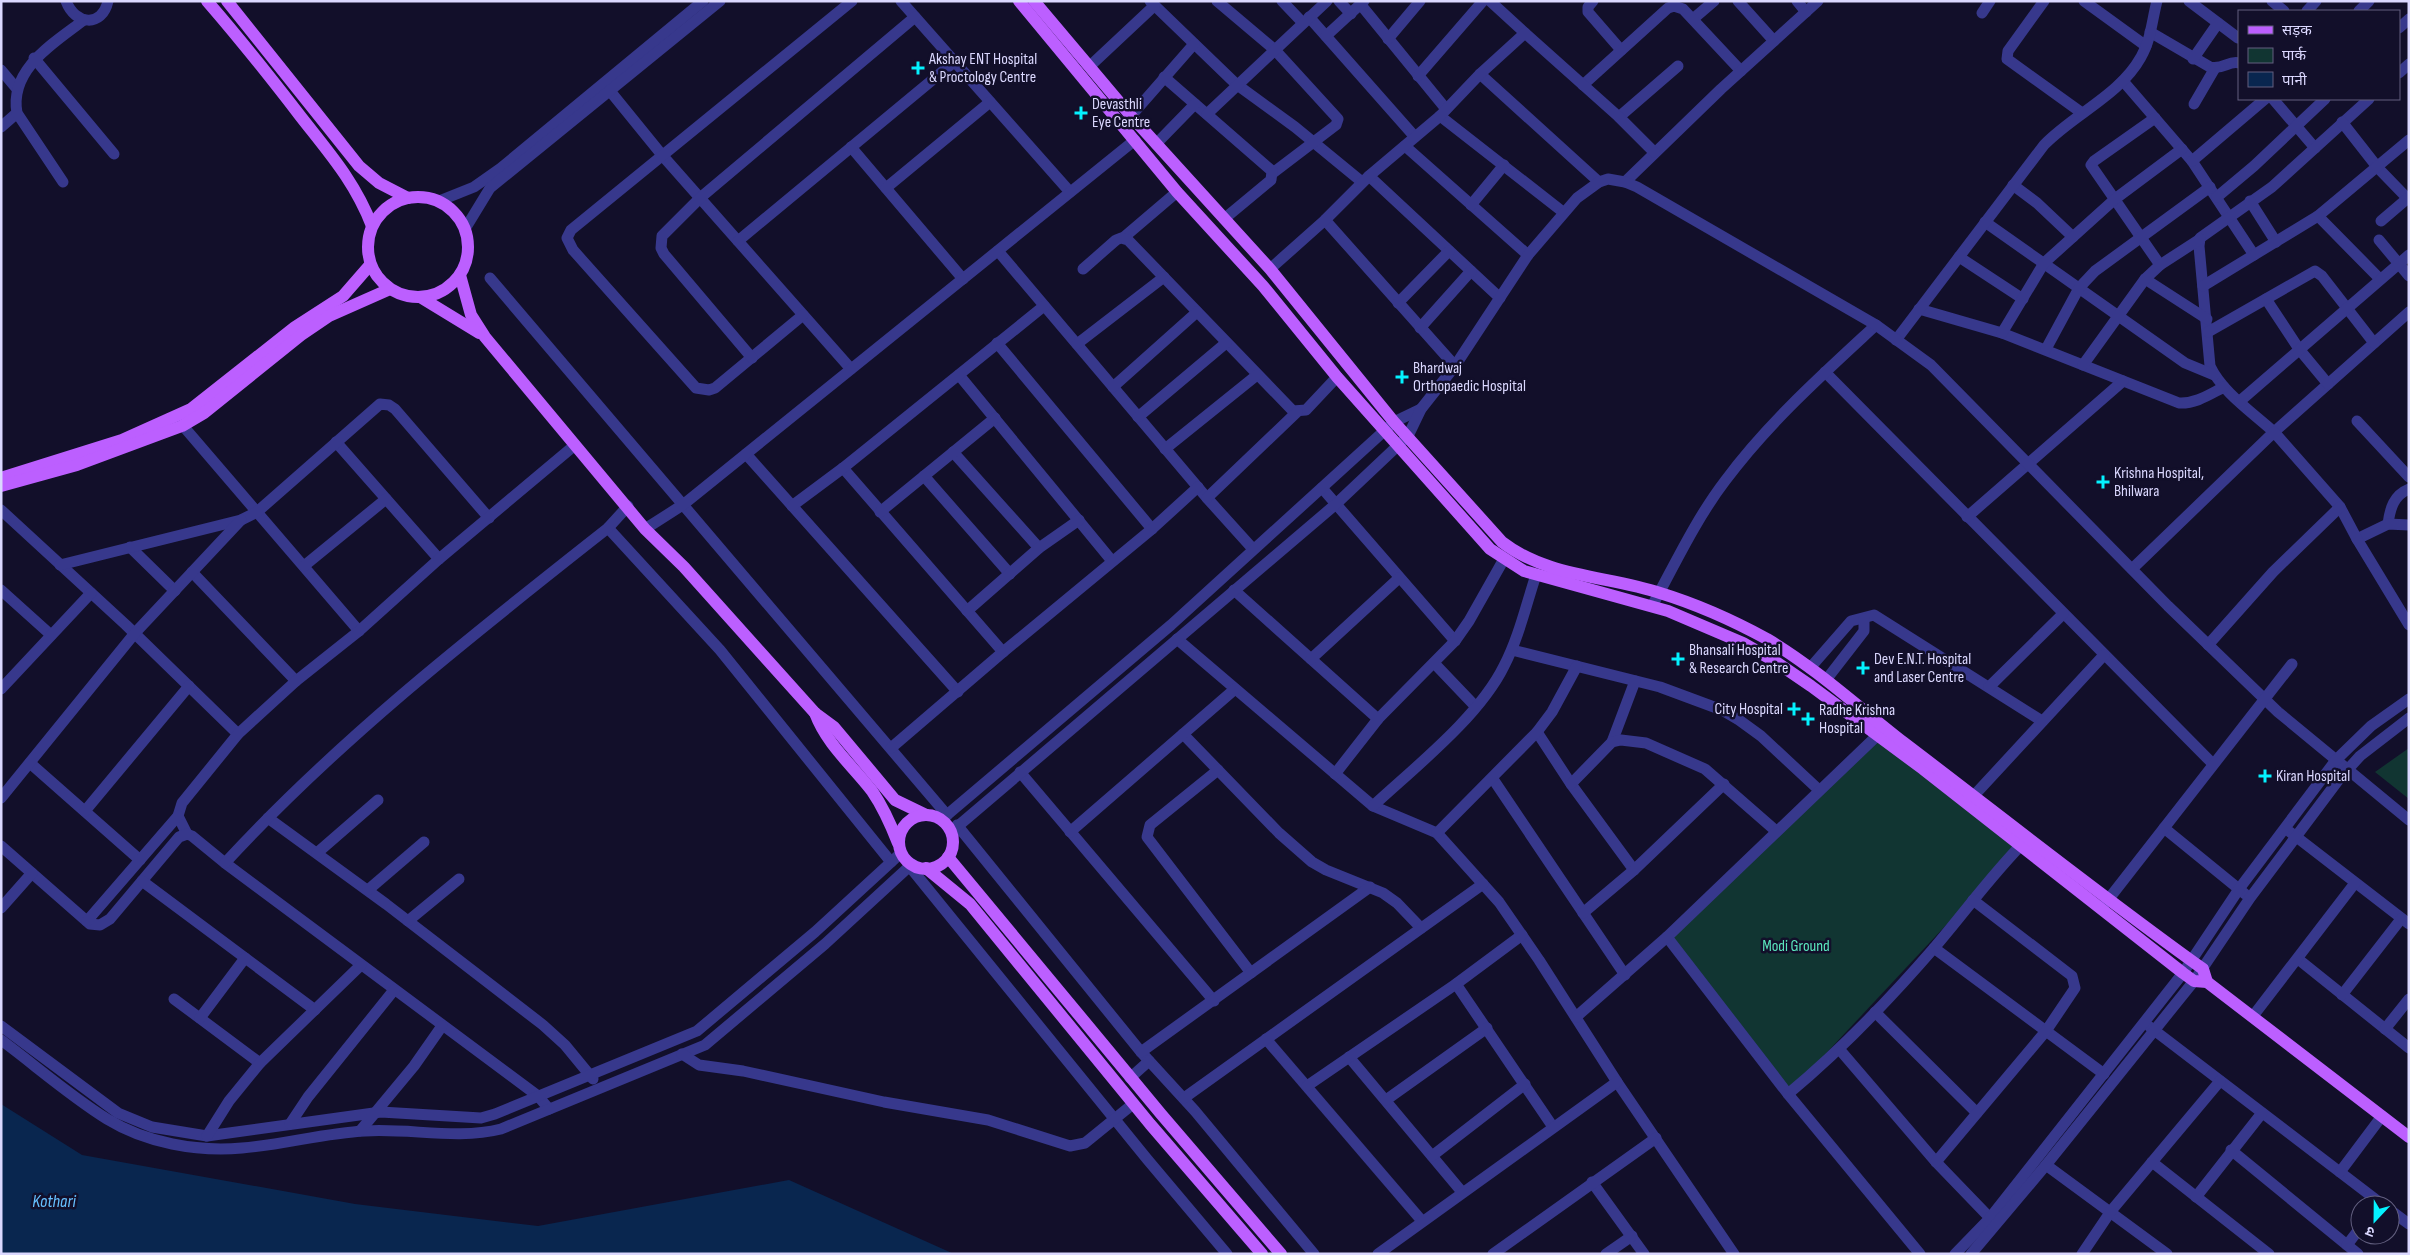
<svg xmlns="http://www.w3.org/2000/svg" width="2410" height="1255" viewBox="0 0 2410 1255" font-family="'Sofia Sans Condensed','Noto Sans Devanagari',sans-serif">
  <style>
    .green { fill: #113532 }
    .water { fill: #09264f }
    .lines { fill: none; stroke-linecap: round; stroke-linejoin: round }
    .minor { stroke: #37388c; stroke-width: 11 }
    .major { stroke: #bc5fff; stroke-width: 12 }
    .poi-dot { fill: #04f2ff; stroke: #120f2a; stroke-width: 2 }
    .labels { text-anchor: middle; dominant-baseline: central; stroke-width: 5; stroke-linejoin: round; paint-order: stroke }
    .poi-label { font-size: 16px; fill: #dbd8ff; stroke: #120f2a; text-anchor: start }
    .park-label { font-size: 16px; fill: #5be8be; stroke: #120f2a }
    .water-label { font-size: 18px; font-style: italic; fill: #66c0ff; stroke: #120f2a }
  </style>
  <rect width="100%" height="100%" fill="#120f2a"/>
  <g class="green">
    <path d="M1874,739L2021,845L1788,1094L1667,937Z"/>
    <path d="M2409,748V799L2375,772Z"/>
  </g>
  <path class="water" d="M1,1104L82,1155L355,1204L538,1226L789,1180L954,1254H1Z"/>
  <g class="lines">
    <g class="minor">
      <path d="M66,1C75,25 102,28 108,1"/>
      <path d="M901,1L1070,192"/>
      <path d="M1150,1L1236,84L1295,127L1362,182"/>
      <path d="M1217,1L1275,50L1338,119L1336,125L1273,173"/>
      <path d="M1282,1L1303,23"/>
      <path d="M1339,1L1351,14"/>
      <path d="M1490,1L1525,33"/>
      <path d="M1593,1L1588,7V12L1621,50"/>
      <path d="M1738,1L1774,41"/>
      <path d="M1797,1L1806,12"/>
      <path d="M2044,1L2008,51L2007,59L2082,113"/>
      <path d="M2084,1L2146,46"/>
      <path d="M2189,1L2238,38"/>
      <path d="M2272,1L2284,11"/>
      <path d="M1361,5L1446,109"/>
      <path d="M2307,11L2316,1"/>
      <path d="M2359,11L2369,1"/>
      <path d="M1982,13L1990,1"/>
      <path d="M1309,17L1415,137"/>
      <path d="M1693,19L1714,1"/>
      <path d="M2399,28L2409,19"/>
      <path d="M2150,32L2210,67C2223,70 2229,60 2239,63"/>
      <path d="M1326,36L1364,1"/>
      <path d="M1388,39L1420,1"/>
      <path d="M34,58L114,154"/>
      <path d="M2193,59L2218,23"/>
      <path d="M1090,66L1154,6"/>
      <path d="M1,70L17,89"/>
      <path d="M2399,73L2409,64"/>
      <path d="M1480,74L1599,182"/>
      <path d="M1418,76L1483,1"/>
      <path d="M1164,77L1272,171L1271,180L1224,219"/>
      <path d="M2123,81L2192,161L2254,255"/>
      <path d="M1583,85L1668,8L1674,6L1683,9L1741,71"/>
      <path d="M610,91L662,155L851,369"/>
      <path d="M2273,99L2315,148"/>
      <path d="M2369,99L2272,187L2200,238L2199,246L2210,366C2222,392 2252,412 2274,432L2409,312"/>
      <path d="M2194,104L2215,68"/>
      <path d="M1207,114L1327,1"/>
      <path d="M1131,116L1194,44"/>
      <path d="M1440,116L1563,212"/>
      <path d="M1619,117L1678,66"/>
      <path d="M2155,118L2094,161L2091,165L2160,265"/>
      <path d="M2342,122L2378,168L2409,200"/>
      <path d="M1,127L17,113"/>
      <path d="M1156,144L1195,104"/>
      <path d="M1405,146L1528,255"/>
      <path d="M851,147L963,279"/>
      <path d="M2192,161L2265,99"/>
      <path d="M1369,176L1500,298"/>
      <path d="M63,182L17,113C9,69 54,43 84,20"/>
      <path d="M1625,182L1721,89L1818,1"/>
      <path d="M2013,185L2037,203L2073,237"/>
      <path d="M886,188L990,102"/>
      <path d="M2217,197L2254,166L2325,99"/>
      <path d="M439,201L474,187L501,168L703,1"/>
      <path d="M2250,201L2276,242"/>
      <path d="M1471,205L1504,165"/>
      <path d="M2318,216L2380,279"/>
      <path d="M1325,220L1455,366"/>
      <path d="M2381,221L2408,198"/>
      <path d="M1985,222L2185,363L2214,375"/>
      <path d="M465,229L490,188L720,1"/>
      <path d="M1123,238L1177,192"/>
      <path d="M2379,240L2409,276"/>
      <path d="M738,241L954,62"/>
      <path d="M998,251L1207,498L1253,549"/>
      <path d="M1959,257L2023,299"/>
      <path d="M1083,269L1116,240L1121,238L1128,240L1293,411L1306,410L1337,377"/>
      <path d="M1270,269L1325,220L1369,176L1440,116L1480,74L1525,33L1619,117L1654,152"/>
      <path d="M490,278L947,815"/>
      <path d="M2145,279L2207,319"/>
      <path d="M2203,286L2318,216L2409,140"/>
      <path d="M2266,299L2299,349L2328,384"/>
      <path d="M1398,303L1449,251"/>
      <path d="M1919,309L2002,333L2179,403C2196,404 2210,394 2224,387"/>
      <path d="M803,315L715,388L709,390L696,388L573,250L567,238L571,230L852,1"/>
      <path d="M1420,328L1471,271"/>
      <path d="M2208,332L2315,271L2322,276L2374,343"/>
      <path d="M2002,333L2044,263L2115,199L2182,149"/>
      <path d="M1896,340L2044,145C2074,114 2120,95 2141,57C2151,40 2152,20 2157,1"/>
      <path d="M997,343L1152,529"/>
      <path d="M1077,344L1164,277"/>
      <path d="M2046,349L2079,288L2095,271L2210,187"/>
      <path d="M752,358L664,254L661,248L662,236L700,198L915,17"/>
      <path d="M2083,365L2145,279L2160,265L2200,239"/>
      <path d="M1825,372L2213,764"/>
      <path d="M959,375L1112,561"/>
      <path d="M1113,387L1197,312"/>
      <path d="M2240,401L2409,255"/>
      <path d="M1138,417L1226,343"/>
      <path d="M178,420L359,631"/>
      <path d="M2357,421L2409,477"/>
      <path d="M336,442L439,559"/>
      <path d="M1165,449L1257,375"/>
      <path d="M953,452L1039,548"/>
      <path d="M746,454L958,692"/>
      <path d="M843,468L1003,652"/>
      <path d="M924,476L1010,574"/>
      <path d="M1322,488L1455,641"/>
      <path d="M1207,498L1297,412"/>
      <path d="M792,506L843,468L1044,306"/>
      <path d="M1,510L126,625L238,734"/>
      <path d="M880,512L995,418"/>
      <path d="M1967,517L2123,381"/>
      <path d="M2388,524C2390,508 2394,495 2409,489"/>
      <path d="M608,528L720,650L891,862"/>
      <path d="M645,529L684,504L1135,140"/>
      <path d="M2357,539L2388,524L2409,525"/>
      <path d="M130,547L175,591"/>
      <path d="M60,565L241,520L257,512L380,404L389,405L395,409L489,518"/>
      <path d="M304,566L386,499"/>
      <path d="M2132,569L2274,432L2340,507L2357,539L2409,625"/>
      <path d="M192,572L296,681"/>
      <path d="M1,590L51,635"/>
      <path d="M1234,590L1378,719"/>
      <path d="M1652,606C1675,564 1696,519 1725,481C1768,423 1823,374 1876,325"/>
      <path d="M967,611L1039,548L1079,520"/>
      <path d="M1177,639L1373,806L1437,833L1499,902L1539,960L1617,1082L1734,1254"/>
      <path d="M2208,645L2273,572L2340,507"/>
      <path d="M1512,650L1660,687L1722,710L1739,720L1761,736L1819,790"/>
      <path d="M1311,659L1399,578"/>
      <path d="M1434,663L1475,706"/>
      <path d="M1810,668L1851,621L1874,615L2042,721"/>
      <path d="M1826,680L1864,631V619"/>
      <path d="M1989,687L2063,614"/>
      <path d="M1,689L91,593"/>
      <path d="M1537,732L1571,784L1634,870"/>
      <path d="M1183,734L1279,833L1312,862L1326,870L1383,893L1397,903L1421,928"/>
      <path d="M1612,742L1635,681"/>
      <path d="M891,748L1003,652L1152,529L1198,487"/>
      <path d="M30,763L140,860"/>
      <path d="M1218,770L1150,825L1147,837L1251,973"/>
      <path d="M1020,772L1214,1001"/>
      <path d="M1335,774L1378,719L1455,641L1469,621L1504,559"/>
      <path d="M1493,779L1625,975"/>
      <path d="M1571,784L1612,742L1621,740L1646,743L1705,769L1776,831"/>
      <path d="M1,798L135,633L241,520"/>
      <path d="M1968,802L2104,655"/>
      <path d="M1373,806C1415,767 1479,717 1504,666C1519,637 1526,605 1536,575"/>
      <path d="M85,811L189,686"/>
      <path d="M268,818L386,904L543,1025L565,1045L593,1079"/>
      <path d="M941,820L1171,625L1394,422L1421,409"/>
      <path d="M957,825L1141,1052L1195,1111L1314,1254"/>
      <path d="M2164,828L2245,894"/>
      <path d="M951,832L1336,504L1408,436L1421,409L1455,366L1528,255L1577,198L1599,182L1608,179L1625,182L1637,187L1876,325L1931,365L2168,606L2278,712L2409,820"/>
      <path d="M1070,832L1235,689"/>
      <path d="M2290,832L2409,924"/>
      <path d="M1437,833L1537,732L1552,712L1577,666"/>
      <path d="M187,834L178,816L182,803L238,734L296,681L359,631L439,559L575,445"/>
      <path d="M1,846L90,924L100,925L110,919L179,837L187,834L192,836L225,863L538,1096L549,1109"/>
      <path d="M317,853L378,800"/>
      <path d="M225,863C340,738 475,633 608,528L628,506"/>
      <path d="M910,867L1147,1159L1227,1254"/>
      <path d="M142,881L315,1010"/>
      <path d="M368,890L424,842"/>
      <path d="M2104,905L2292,664"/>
      <path d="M1,908L32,873"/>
      <path d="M1583,913L1634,870L1724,784"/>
      <path d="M87,921L178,816"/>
      <path d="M408,921L459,879"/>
      <path d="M1667,937L1788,1094L1920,1254"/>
      <path d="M1934,948L2104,1074"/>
      <path d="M2298,959L2409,1048"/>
      <path d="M1456,984L1553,1127"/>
      <path d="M2342,995L2401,919"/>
      <path d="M174,999L260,1063"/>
      <path d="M1875,1012L1977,1113"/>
      <path d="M2253,1016L2355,883"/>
      <path d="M1576,1017L1667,937L1884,729"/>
      <path d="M200,1018L245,958"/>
      <path d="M1,1026L118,1113L152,1127L207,1136L381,1112L481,1118L495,1114L697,1031L815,932L901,853"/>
      <path d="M2150,1027L2383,1205"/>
      <path d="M2385,1029L2409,999"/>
      <path d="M1266,1039L1422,1221"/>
      <path d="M1,1040C36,1066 70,1096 107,1119C146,1143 197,1152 242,1148C283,1145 324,1133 365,1131C410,1128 457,1140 501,1129L705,1045L825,944L912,864"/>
      <path d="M1840,1050L1936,1162L1990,1218"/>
      <path d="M1141,1052L1370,887"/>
      <path d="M682,1054L699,1065L743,1071L884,1102L988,1120L1070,1146L1085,1143L1133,1104"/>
      <path d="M1349,1057L1462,1192"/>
      <path d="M1130,1078L1149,1061"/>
      <path d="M1307,1086L1456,984L1522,935"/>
      <path d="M1788,1094C1841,1050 1889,1000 1934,948C1965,912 1992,874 2026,840"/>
      <path d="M1184,1098L1483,884"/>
      <path d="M1386,1100L1487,1028"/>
      <path d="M290,1124L308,1097L394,990"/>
      <path d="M360,1131L414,1066L442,1026"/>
      <path d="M207,1136L229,1101L260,1063L361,965"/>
      <path d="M2231,1150L2358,1254"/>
      <path d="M1432,1156L1525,1084"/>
      <path d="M1936,1162L2046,1031L2075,988L2072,976L1973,900"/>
      <path d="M2152,1162L2269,1254"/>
      <path d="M2046,1165L2167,1254"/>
      <path d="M2340,1172L2382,1116"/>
      <path d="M1592,1182L1644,1254"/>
      <path d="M2196,1197L2262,1113"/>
      <path d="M2390,1210L2409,1224"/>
      <path d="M2347,1245L2360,1228"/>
      <path d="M1378,1254L1617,1082"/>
      <path d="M1493,1254L1656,1138"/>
      <path d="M1606,1254L1632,1236"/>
      <path d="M1955,1254L1990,1218L2183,973L2239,889L2336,760L2371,726L2409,699"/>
      <path d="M1971,1254L2046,1165L2194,981L2250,898L2340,778L2360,756L2409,718"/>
      <path d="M2082,1254L2111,1211L2220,1081"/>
    </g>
    <g class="major">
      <path d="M207,1C240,39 271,78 301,117C330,154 355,182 372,226"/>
      <path d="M227,1L359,166L379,183L408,198"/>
      <path d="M1019,1L1177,192L1263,286L1337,377L1490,549L1524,571L1668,611L1743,643L1776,662L1811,686L1923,769L2183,973L2194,981L2207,982L2409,1137"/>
      <path d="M1034,1L1131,116L1270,269L1394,422L1502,542C1547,577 1608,576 1660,593C1696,604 1734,621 1767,639C1816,668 1858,707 1903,742C2003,818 2101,896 2203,969L2207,982"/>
      <circle cx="418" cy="247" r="50"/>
      <path d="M460,275L471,315L485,337L645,529L684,567L815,713L834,727L895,800L926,815"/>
      <path d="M420,297L479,333"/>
      <path d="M4,477L122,440L191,409L295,327L343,296L370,265"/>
      <path d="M1,486L77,465L182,426L204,413L301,335L329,316L390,289"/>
      <path d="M815,713C827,745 852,765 872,791C883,807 891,825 898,843"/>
      <circle cx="926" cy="842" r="27"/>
      <path d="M948,857L1161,1114L1281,1254"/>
      <path d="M926,868L970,904L1150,1124L1262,1254"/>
    </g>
  </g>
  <g class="poi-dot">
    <path d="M915.5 60.5h5v5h5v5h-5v5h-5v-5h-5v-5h5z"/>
    <path d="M1078.5 105.5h5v5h5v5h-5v5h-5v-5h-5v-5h5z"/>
    <path d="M1399.5 369.5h5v5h5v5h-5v5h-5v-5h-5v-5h5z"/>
    <path d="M2100.5 474.5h5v5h5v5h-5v5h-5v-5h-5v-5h5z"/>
    <path d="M1675.5 651.5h5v5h5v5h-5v5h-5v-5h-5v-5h5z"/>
    <path d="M1860.5 660.5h5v5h5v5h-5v5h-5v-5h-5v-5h5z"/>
    <path d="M1791.5 701.5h5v5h5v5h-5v5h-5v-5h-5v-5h5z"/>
    <path d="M1805.5 711.5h5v5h5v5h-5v5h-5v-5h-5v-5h5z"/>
    <path d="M2262.5 768.5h5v5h5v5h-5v5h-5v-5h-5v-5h5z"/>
  </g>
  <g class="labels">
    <g class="poi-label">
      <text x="929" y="59">Akshay ENT Hospital<tspan x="929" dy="18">&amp; Proctology Centre</tspan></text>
      <text x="1092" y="104">Devasthli<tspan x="1092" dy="18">Eye Centre</tspan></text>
      <text x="1413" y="368">Bhardwaj<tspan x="1413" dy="18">Orthopaedic Hospital</tspan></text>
      <text x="2114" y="473">Krishna Hospital,<tspan x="2114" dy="18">Bhilwara</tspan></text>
      <text x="1689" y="650">Bhansali Hospital<tspan x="1689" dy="18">&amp; Research Centre</tspan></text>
      <text x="1874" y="659">Dev E.N.T. Hospital<tspan x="1874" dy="18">and Laser Centre</tspan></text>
      <text x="1783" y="709" text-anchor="end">City Hospital</text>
      <text x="1819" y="710">Radhe Krishna<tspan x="1819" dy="18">Hospital</tspan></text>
      <text x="2276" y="776">Kiran Hospital</text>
    </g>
    <g class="park-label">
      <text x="1796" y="946">Modi Ground</text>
    </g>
    <g class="water-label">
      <text x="54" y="1201">Kothari</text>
    </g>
  </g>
  <rect width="2410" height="1255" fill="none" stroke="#dbd8ff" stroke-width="5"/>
  <rect x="2238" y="10" width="162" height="90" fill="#120f2a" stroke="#625f7f"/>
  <rect x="2248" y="26" width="25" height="8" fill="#bc5fff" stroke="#625f7f"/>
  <text x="2282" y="35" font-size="15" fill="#dbd8ff">सड़क</text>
  <rect x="2248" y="48" width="25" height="15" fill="#113532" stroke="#625f7f"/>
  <text x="2282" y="60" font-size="15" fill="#dbd8ff">पार्क</text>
  <rect x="2248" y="72" width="25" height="15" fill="#09264f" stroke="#625f7f"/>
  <text x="2282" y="85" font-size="15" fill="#dbd8ff">पानी</text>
  <g transform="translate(2375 1220) rotate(202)"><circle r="24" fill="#120f2a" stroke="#625f7f"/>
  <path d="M0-4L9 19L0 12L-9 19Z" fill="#04f2ff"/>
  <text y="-8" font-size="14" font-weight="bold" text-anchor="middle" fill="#dbd8ff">उ</text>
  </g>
</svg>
